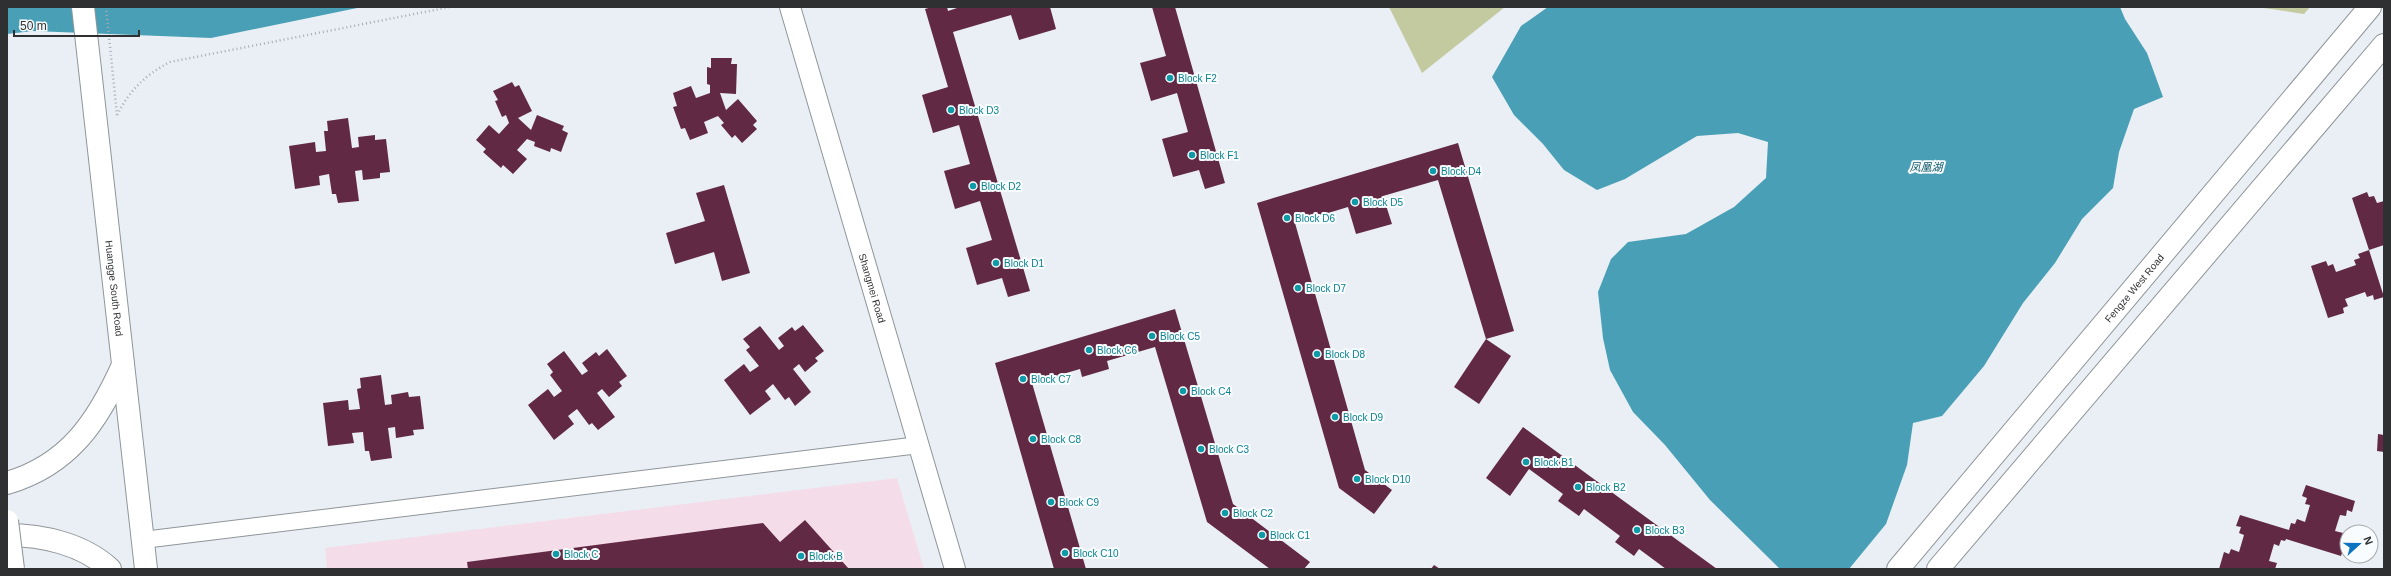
<svg xmlns="http://www.w3.org/2000/svg" width="2391" height="576" viewBox="0 0 2391 576" font-family="Helvetica,'Noto Sans SC',sans-serif">
  <style>
    .commercial { fill: #f4dde9 }
    .green { fill: #c4caa0 }
    .water { fill: #499fb6 }
    .building { fill: #622944 }
    .lines { fill: none; stroke-linecap: round; stroke-linejoin: round }
    .minor-casing { stroke: #8f9599; stroke-width: 18 }
    .tertiary-casing { stroke: #8f9599; stroke-width: 22 }
    .secondary-casing { stroke: #8f9599; stroke-width: 24 }
    .primary-casing { stroke: #8f9599; stroke-width: 24 }
    .path { stroke: #a8acb0; stroke-width: 2.5; stroke-dasharray: 1 3; stroke-linecap: butt }
    .minor { stroke: #fff; stroke-width: 16 }
    .tertiary { stroke: #fff; stroke-width: 20 }
    .secondary { stroke: #fff; stroke-width: 22 }
    .primary { stroke: #fff; stroke-width: 22 }
    .motorway-bridge-casing { stroke: #8f9599; stroke-width: 24; stroke-linecap: butt }
    .motorway-bridge { stroke: #fff; stroke-width: 22 }
    .culture-dot { fill: #0f9aa8; stroke: #f8fcff; stroke-width: 1.5 }
    .labels { text-anchor: middle; dominant-baseline: central; stroke-width: 4; stroke-linejoin: round; paint-order: stroke }
    .culture-label { font-size: 10px; fill: #0d838f; stroke: #f8fcff; text-anchor: start }
    .street-label { font-size: 10px; fill: #2e3032; stroke: #f8fcff }
    .water-label { font-size: 11px; font-style: italic; fill: #085464; stroke: #f8fcff }
  </style>
  <rect width="100%" height="100%" fill="#e9eff4"/>
  <path class="commercial" d="M897,478L924,569H327L325,548Z"/>
  <g class="green">
    <path d="M1389,7H1505L1422,73Z"/>
    <path d="M2257,7H2310L2304,14Z"/>
  </g>
  <g class="water">
    <path d="M7,7H362L211,38L33,31L7,34Z"/>
    <path d="M1548,7H2120L2125,19L2147,53L2163,97L2134,109L2119,152L2113,188L2082,219L2055,263L2023,303L1984,366L1942,416L1913,423L1907,465L1886,524L1849,569H1780L1710,500L1665,445L1633,412L1610,370L1603,338L1598,292L1611,259L1628,242L1686,234L1734,207L1766,178L1768,142L1738,133L1697,136L1625,179L1597,190L1564,170L1543,144L1514,115L1492,77L1521,26Z"/>
  </g>
  <g class="building">
    <path d="M932,7H947L948,11L960,7H1050L1056,29L1019,40L1011,15L953,32L1030,291L1008,297L1002,278L977,285L966,248L992,240L980,201L955,209L944,171L970,164L959,125L933,133L922,95L948,87L925,9Z"/>
    <path d="M1152,7H1175L1225,183L1205,189L1199,170L1173,177L1162,139L1188,132L1177,93L1151,101L1140,63L1166,56Z"/>
    <path d="M711,58H732L731,64H737L736,94L720,93L726,110L738,99L757,121L753,125L757,129L742,143L735,135L732,138L721,125L724,123L718,116L704,122L708,133L690,140L685,128L681,129L673,107L677,106L673,93L691,86L696,98L710,93V85L707,84V67L711,68Z"/>
    <path d="M512,82L515,87L519,85L532,111L518,118L531,130L537,115L564,126L562,130L568,133L561,152L551,148L550,152L534,146L535,142L527,139L517,150L527,159L513,174L503,165L501,168L483,152L486,149L476,140L489,125L499,134L509,123L506,115L502,117L495,101L498,100L493,91Z"/>
    <path d="M348,118L352,148L359,147L358,137L375,135V140L386,139L390,172L380,173V178L363,180L362,170L355,171L359,201L338,203L336,194H332L329,174L319,176L320,185L295,189L289,146L315,142L316,152L326,151L324,131H328L327,121Z"/>
    <path d="M1458,143L1514,331L1486,339L1438,180L1383,196L1392,224L1356,234L1348,207L1295,223L1365,470L1392,490L1374,514L1339,488L1257,203Z"/>
    <path d="M724,185L750,273L722,281L714,252L675,264L666,233L705,221L696,193Z"/>
    <path d="M2367,192L2369,197L2374,196L2377,203L2384,201V245L2369,250L2352,198Z"/>
    <path d="M2369,250L2384,297L2374,300L2373,295L2367,297L2365,292L2345,299L2348,306L2343,308L2344,313L2328,318L2311,266L2326,261L2328,266L2333,264L2336,272L2356,265L2354,260L2360,258L2358,254Z"/>
    <path d="M1175,309L1233,504L1310,562L1304,569H1270L1207,522L1155,347L1107,361L1109,369L1082,377L1080,369L1032,383L1086,569H1054L995,363Z"/>
    <path d="M803,325L824,351L815,358L818,361L805,372L799,364L793,369L811,392L795,406L789,397L785,400L773,384L765,391L771,399L750,415L724,380L744,364L750,372L759,366L746,350L750,347L743,339L760,326L779,350L784,346L778,338L792,327L795,331Z"/>
    <path d="M1486,339L1511,356L1479,404L1454,387Z"/>
    <path d="M607,349L627,376L619,382L622,386L609,397L602,389L597,393L615,417L598,430L592,423L589,425L577,409L568,416L574,424L554,440L528,405L548,389L554,397L562,391L550,375L553,372L547,364L564,351L582,375L588,371L582,363L596,352L599,356Z"/>
    <path d="M381,375L385,405L392,404L391,395L408,392L409,397L420,396L424,429L413,430L414,435L396,438L395,427L388,428L392,458L371,461L369,451H365L363,432L352,433L354,443L328,446L323,403L348,400L349,410L360,409L357,389L361,388L360,378Z"/>
    <path d="M1523,427L1621,499L1717,569H1666L1639,549L1634,556L1615,542L1620,536L1584,509L1579,516L1558,501L1563,494L1529,469L1510,496L1486,478Z"/>
    <path d="M2378,434L2384,435V452L2377,451Z"/>
    <path d="M2306,485L2355,501L2352,512L2347,510L2346,516L2340,515L2335,531L2343,533L2341,538L2346,540L2341,556L2286,539L2285,541L2281,540L2279,546L2274,544L2269,561L2277,563L2275,569H2219L2224,552L2229,554L2231,549L2239,552L2244,535L2239,533L2241,527L2236,526L2240,515L2289,530L2291,523L2295,524L2297,519L2305,522L2310,505L2305,504L2307,498L2302,496Z"/>
    <path d="M805,520L849,569H468L467,562L763,523L780,542Z"/>
    <path d="M1434,565L1440,569H1431Z"/>
  </g>
  <g class="lines">
    <g class="minor-casing">
      <path id="minor" d="M143,540L919,445"/>
    </g>
    <g class="tertiary-casing">
      <g id="tertiary">
        <path id="s1" d="M790,7L955,569"/>
      </g>
    </g>
    <g class="secondary-casing">
      <g id="secondary">
        <path id="s2" d="M1898,569L2370,7"/>
        <path d="M1938,569L2384,45"/>
      </g>
    </g>
    <g class="primary-casing">
      <g id="primary">
        <path id="s3" d="M83,7L146,569"/>
        <path d="M7,483C69,465 98,421 123,365"/>
        <path d="M7,535C42,535 83,544 110,569"/>
      </g>
    </g>
    <g class="path">
      <path d="M106,7L117,115"/>
      <path d="M117,115C130,90 145,75 170,62L450,7"/>
    </g>
    <use href="#minor" class="minor"/>
    <use href="#tertiary" class="tertiary"/>
    <use href="#secondary" class="secondary"/>
    <use href="#primary" class="primary"/>
    <g class="motorway-bridge-casing">
      <path id="motorway-bridge" d="M7,521L13,569"/>
    </g>
    <use href="#motorway-bridge" class="motorway-bridge"/>
  </g>
  <g class="culture-dot">
    <circle cx="1170" cy="78" r="4"/>
    <circle cx="951" cy="110" r="4"/>
    <circle cx="1192" cy="155" r="4"/>
    <circle cx="1433" cy="171" r="4"/>
    <circle cx="973" cy="186" r="4"/>
    <circle cx="1355" cy="202" r="4"/>
    <circle cx="1287" cy="218" r="4"/>
    <circle cx="996" cy="263" r="4"/>
    <circle cx="1298" cy="288" r="4"/>
    <circle cx="1152" cy="336" r="4"/>
    <circle cx="1089" cy="350" r="4"/>
    <circle cx="1317" cy="354" r="4"/>
    <circle cx="1023" cy="379" r="4"/>
    <circle cx="1183" cy="391" r="4"/>
    <circle cx="1335" cy="417" r="4"/>
    <circle cx="1033" cy="439" r="4"/>
    <circle cx="1201" cy="449" r="4"/>
    <circle cx="1526" cy="462" r="4"/>
    <circle cx="1357" cy="479" r="4"/>
    <circle cx="1578" cy="487" r="4"/>
    <circle cx="1051" cy="502" r="4"/>
    <circle cx="1225" cy="513" r="4"/>
    <circle cx="1637" cy="530" r="4"/>
    <circle cx="1262" cy="535" r="4"/>
    <circle cx="1065" cy="553" r="4"/>
    <circle cx="556" cy="554" r="4"/>
    <circle cx="801" cy="556" r="4"/>
  </g>
  <g class="labels">
    <g class="culture-label">
      <text x="1178" y="78">Block F2</text>
      <text x="959" y="110">Block D3</text>
      <text x="1200" y="155">Block F1</text>
      <text x="1441" y="171">Block D4</text>
      <text x="981" y="186">Block D2</text>
      <text x="1363" y="202">Block D5</text>
      <text x="1295" y="218">Block D6</text>
      <text x="1004" y="263">Block D1</text>
      <text x="1306" y="288">Block D7</text>
      <text x="1160" y="336">Block C5</text>
      <text x="1097" y="350">Block C6</text>
      <text x="1325" y="354">Block D8</text>
      <text x="1031" y="379">Block C7</text>
      <text x="1191" y="391">Block C4</text>
      <text x="1343" y="417">Block D9</text>
      <text x="1041" y="439">Block C8</text>
      <text x="1209" y="449">Block C3</text>
      <text x="1534" y="462">Block B1</text>
      <text x="1365" y="479">Block D10</text>
      <text x="1586" y="487">Block B2</text>
      <text x="1059" y="502">Block C9</text>
      <text x="1233" y="513">Block C2</text>
      <text x="1645" y="530">Block B3</text>
      <text x="1270" y="535">Block C1</text>
      <text x="1073" y="553">Block C10</text>
      <text x="564" y="554">Block C</text>
      <text x="809" y="556">Block B</text>
    </g>
    <g class="street-label">
      <text stroke="none"><textPath href="#s3" startOffset="283">Huangge South Road</textPath></text>
      <text stroke="none"><textPath href="#s1" startOffset="293">Shangmei Road</textPath></text>
      <text stroke="none"><textPath href="#s2" startOffset="367">Fengze West Road</textPath></text>
    </g>
    <g class="water-label">
      <text x="1926" y="167">凤凰湖</text>
    </g>
  </g>
  <rect width="2391" height="576" fill="none" stroke="#2e3032" stroke-width="16"/>
  <g transform="translate(2359 544) rotate(69)"><circle r="19" fill="#f8fcff" stroke="#a7aaad"/>
  <path d="M0-3L7 15L0 10L-7 15Z" fill="#0b73bf"/>
  <text y="-6" font-size="11" font-weight="bold" text-anchor="middle" fill="#2e3032">N</text>
  </g>
  <path d="M14 30v6h125v-6" fill="none" stroke="#2e3032" stroke-width="2"/>
  <text x="20" y="30" font-size="12" fill="#2e3032" stroke="#f8fcff" stroke-width="3" paint-order="stroke">50 m</text>
</svg>
